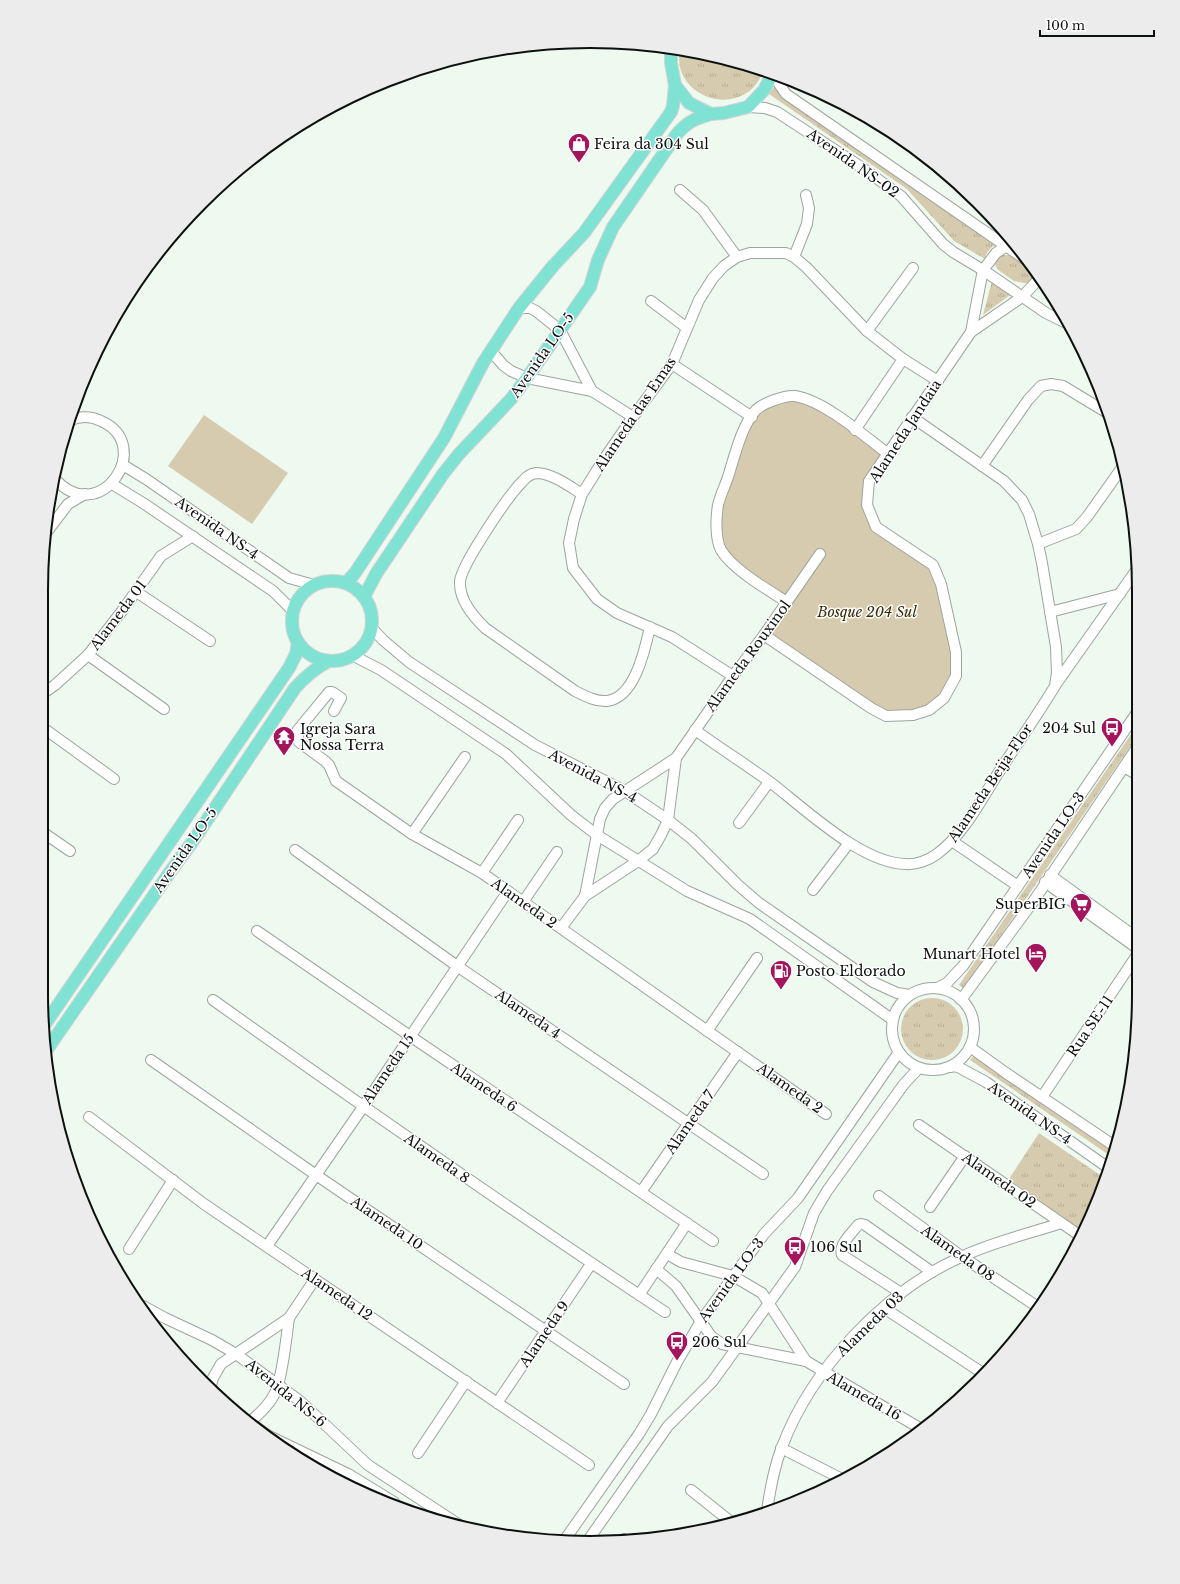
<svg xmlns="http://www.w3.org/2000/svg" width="1180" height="1584" viewBox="0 0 1180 1584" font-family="'Libre Baskerville',serif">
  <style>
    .grass { fill: url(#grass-tufts) }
    .green { fill: #d6cbae }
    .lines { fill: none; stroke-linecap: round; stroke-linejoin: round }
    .minor-casing { stroke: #9ca59d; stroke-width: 12 }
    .major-casing { stroke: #d3d4d4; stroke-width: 14 }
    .minor { stroke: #fff; stroke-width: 10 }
    .major { stroke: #7fe2d3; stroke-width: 12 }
    .labels { text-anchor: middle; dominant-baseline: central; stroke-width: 3; stroke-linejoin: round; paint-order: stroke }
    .poi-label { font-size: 14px; fill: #0d110e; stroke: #fff; text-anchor: start }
    .street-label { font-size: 14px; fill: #0d110e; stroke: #fff }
    .park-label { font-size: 14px; font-style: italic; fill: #392c07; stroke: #fff }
    .rim { fill: none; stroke: #0d110e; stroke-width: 2 }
  </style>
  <defs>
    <pattern id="grass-tufts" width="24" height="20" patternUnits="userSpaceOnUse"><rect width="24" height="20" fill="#d6cbae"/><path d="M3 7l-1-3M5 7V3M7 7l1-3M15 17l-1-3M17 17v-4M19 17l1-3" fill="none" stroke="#b6ad94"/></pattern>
  </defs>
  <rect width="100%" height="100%" fill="#eef9f0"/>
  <g class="grass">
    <path d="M680,50L764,70C760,78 756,87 748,92C718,113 672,88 680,50Z"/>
    <path d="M774,87L995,245C990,248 986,252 985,259L954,241L907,189L769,94Z"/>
    <path d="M1002,255H1009L1035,271L1036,273L1030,284L1014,281L997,269L995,264L997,257Z"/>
    <path d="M992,281L1010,295L983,315Z"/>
    <path d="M1136,727V738L964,989L959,985Z"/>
    <circle cx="932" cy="1029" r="31"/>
    <path d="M974,1055L1114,1151L1112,1157L970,1060Z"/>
    <path d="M1039,1133L1103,1177L1081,1231L1009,1179Z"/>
  </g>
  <g class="green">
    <path d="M775,399L814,403L887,453L869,481L867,505L876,527L933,565L956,676L929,710L886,716L764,635L787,602L720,549L718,504L756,410Z"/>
    <path d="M204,415L288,473L252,524L168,466Z"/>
  </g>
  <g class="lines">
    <g class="minor-casing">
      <g id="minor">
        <path d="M775,74L779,84L786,94L1029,262"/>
        <path d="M748,107L765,108L777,112L861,167L901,196L943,244L953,252L983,270L1046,313L1064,322"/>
        <path d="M680,190L703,210L737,257"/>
        <path d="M794,257L807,224L809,208L806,195"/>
        <path d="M651,301L687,328"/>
        <path d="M519,308H530L536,311L560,330L592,391"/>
        <path d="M867,331L913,268"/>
        <path d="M971,332L983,270L996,253L1005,247"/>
        <path d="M491,351L503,365L511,371L527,378L592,391L633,417"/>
        <path d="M672,364L752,417"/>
        <path d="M855,430L903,359"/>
        <path d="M123,465L146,479L289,578L314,585"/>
        <path d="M982,466L1028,400L1041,386L1051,384L1063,386L1106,412"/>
        <path d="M55,479C100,529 156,445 101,421C91,416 79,416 69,421"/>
        <path d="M112,484L143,503L273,591L293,611"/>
        <path d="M582,494C569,486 552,473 536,473C530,474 526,477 523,481C509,494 462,564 460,581C459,600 473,616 485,628L575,691C585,696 596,702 607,701C635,698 645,649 650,627"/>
        <path d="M46,533L68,504L85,494"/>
        <path d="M1038,544L1076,529L1087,517L1121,469"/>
        <path d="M135,591L210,641"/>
        <path d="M787,602C768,590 732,569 721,550C715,539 716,517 718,505C720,496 725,486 728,477C734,458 742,424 756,410C763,403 785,395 795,396C825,401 863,435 887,453"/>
        <path d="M1050,612L1120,594"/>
        <path d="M371,627L383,640L409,662L535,745L625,791L668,820L692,839L738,885L759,903L873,982L897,993L910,995"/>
        <path d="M764,635L871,708L886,716L913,715L929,710L944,698L956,676V652L941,584L933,565L876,527L867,505L869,481L971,332L1022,297L1036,282L1038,277"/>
        <path d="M88,655L164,709"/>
        <path d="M352,655L381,670L506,754L571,815L597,835L687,891L750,919L893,1020"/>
        <path d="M733,676L672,637L617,613L597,599L573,568L569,543L574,519L582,494L604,459L633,417L672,364L699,300L713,278L724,266L737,257L750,253H786L794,257L806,267L867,331L903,359L938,381"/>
        <path d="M1056,684L1135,572"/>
        <path d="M42,694L55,685L88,655L122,611L161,556L193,536"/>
        <path d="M334,711L341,698L332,692H329L325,697L297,731L299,742L325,761L329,765L336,781L412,834L482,873L826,1114"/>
        <path d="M42,727L114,779"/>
        <path d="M695,730C720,748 745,764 770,782C804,808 862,864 906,864C916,865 929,860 937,854C963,835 980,802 997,775C1016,745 1037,716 1055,686L1057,673L1056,647L1042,563L1038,544L1029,514L1022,500L1004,481L912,417"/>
        <path d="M1124,767L1136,774"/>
        <path d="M739,823L769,782"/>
        <path d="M41,831L70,851"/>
        <path d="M412,834L465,757"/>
        <path d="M952,841L1018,886"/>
        <path d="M295,850L457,966L763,1174"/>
        <path d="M482,873L518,820"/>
        <path d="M1050,875L1137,938"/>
        <path d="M1045,882L1137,948"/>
        <path d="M813,890L849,843"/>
        <path d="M585,896L600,819L605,808L613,799L676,758L733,676L764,635L820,554"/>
        <path d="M523,902L557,852"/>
        <path d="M561,928L585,896L638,861L653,849L661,835L668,820L676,758"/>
        <path d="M257,931L410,1036L713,1241"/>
        <path d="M937,988L947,983L963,966L1136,714"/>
        <circle cx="933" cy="1029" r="41"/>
        <path d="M213,1000C362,1106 512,1211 665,1312"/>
        <path d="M961,1000L1035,899L1136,749"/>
        <path d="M707,1031L757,958"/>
        <path d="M970,1047L1006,1073L1116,1147"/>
        <path d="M151,1060L316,1175L624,1384"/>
        <path d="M950,1067L955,1066L960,1068L986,1082L1107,1167"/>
        <path d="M1042,1097L1137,955"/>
        <path d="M89,1117L204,1204L589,1465"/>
        <path d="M919,1125L1079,1235"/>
        <path d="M1113,1145L1121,1133"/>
        <path d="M641,1192L738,1052"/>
        <path d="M879,1196L961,1256L1038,1307"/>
        <path d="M930,1207L965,1156"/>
        <path d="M267,1246L363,1107L508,891"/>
        <path d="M129,1249L173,1180"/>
        <path d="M667,1254L681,1262L733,1276L762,1293L806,1361"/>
        <path d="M656,1269L676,1286L711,1336L722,1344L806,1361L923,1430"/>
        <path d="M901,1293L842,1255C838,1245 852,1233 858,1225L861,1224L865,1225L932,1272"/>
        <path d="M639,1295L687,1223"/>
        <path d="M143,1306L165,1318L212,1340L236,1354L300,1401L368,1465L458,1524"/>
        <path d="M884,1308L984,1374"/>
        <path d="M210,1389L213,1378L221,1364L289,1318L315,1279"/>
        <path d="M497,1403L591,1264"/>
        <path d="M240,1416L269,1436L350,1475L394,1502"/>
        <path d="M248,1423C261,1413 274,1401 278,1385C284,1363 286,1340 289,1318"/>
        <path d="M781,1448L840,1478"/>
        <path d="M418,1453L466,1381"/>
        <path d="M691,1490L731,1522"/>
        <path d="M767,1511C770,1490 774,1467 782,1447C811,1369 885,1291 961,1257C992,1242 1028,1234 1061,1223"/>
        <path d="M566,1538L639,1434L651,1414L677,1362L701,1321L764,1234L798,1198L899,1052"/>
        <path d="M589,1539L668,1426L712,1382L795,1267L814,1213L827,1191L904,1084L919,1068"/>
        <path d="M624,1539L628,1542"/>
      </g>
    </g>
    <g class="major-casing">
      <g id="major">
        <path d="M671,48V63L675,85L689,103L711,114L724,113L748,107L764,90L773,73"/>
        <circle cx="332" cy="621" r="40"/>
        <path d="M346,583L355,573L444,438L483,363L519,308L553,266L584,233L671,112L673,106L675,85"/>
        <path d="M364,597L376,574L443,474L459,454L511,399L527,378L590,287L598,260L613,227L677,134C688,121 695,119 711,114"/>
        <path d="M45,1024L289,668L296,654L298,642"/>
        <path d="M48,1048L170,872L193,841L295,688C306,676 315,668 329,661"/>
      </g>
    </g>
    <use href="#minor" class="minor"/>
    <use href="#major" class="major"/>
  </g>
  <defs>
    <g id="shop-pin" transform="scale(1.15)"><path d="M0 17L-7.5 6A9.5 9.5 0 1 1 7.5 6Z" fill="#a3155c" stroke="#fff"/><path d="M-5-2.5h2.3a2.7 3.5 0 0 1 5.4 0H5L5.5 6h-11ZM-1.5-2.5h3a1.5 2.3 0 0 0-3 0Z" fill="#fff"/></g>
    <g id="bus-pin" transform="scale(1.15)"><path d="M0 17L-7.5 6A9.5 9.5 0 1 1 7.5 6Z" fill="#a3155c" stroke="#fff"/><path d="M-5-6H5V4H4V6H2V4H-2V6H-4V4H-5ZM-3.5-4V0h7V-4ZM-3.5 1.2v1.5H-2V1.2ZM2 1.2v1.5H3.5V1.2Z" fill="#fff"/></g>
    <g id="temple-pin" transform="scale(1.15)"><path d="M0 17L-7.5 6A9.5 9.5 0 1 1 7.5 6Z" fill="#a3155c" stroke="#fff"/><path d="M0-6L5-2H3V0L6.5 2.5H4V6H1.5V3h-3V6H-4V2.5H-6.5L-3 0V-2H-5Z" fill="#fff"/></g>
    <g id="supermarket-pin" transform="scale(1.15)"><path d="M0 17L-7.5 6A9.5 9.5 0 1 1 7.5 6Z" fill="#a3155c" stroke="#fff"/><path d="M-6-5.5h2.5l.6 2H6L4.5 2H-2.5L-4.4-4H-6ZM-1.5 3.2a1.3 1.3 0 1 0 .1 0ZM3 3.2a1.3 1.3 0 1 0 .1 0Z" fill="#fff"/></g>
    <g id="hotel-pin" transform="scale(1.15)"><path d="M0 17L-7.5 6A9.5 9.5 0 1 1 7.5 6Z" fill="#a3155c" stroke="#fff"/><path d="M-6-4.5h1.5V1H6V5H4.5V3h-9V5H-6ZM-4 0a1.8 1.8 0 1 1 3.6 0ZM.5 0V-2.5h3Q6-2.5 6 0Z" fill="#fff"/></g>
    <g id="fuel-pin" transform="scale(1.15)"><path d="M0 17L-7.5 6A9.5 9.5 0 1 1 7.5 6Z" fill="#a3155c" stroke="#fff"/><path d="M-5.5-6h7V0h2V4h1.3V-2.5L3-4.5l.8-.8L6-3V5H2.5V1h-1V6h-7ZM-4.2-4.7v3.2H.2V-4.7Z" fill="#fff"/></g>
  </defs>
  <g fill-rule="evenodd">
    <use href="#shop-pin" x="579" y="144"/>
    <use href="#bus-pin" x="1112" y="728"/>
    <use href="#temple-pin" x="284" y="737"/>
    <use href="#supermarket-pin" x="1081" y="904"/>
    <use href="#hotel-pin" x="1036" y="954"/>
    <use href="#fuel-pin" x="781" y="971"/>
    <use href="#bus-pin" x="795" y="1247"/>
    <use href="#bus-pin" x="677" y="1342"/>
  </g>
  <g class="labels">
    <g class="poi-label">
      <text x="594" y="144">Feira da 304 Sul</text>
      <text x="1096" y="728" text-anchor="end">204 Sul</text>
      <text x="300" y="729">Igreja Sara<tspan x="300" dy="16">Nossa Terra</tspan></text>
      <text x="1066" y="904" text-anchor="end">SuperBIG</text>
      <text x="1020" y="954" text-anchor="end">Munart Hotel</text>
      <text x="796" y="971">Posto Eldorado</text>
      <text x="810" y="1247">106 Sul</text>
      <text x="692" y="1342">206 Sul</text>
    </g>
    <g class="street-label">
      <text transform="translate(853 163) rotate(35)">Avenida NS-02</text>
      <text transform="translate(542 355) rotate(-55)">Avenida LO-5</text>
      <text transform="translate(635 414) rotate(-56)">Alameda das Emas</text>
      <text transform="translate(905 431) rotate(-57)">Alameda Jandaia</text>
      <text transform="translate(217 528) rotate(35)">Avenida NS-4</text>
      <text transform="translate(118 615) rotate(-53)">Alameda 01</text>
      <text transform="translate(748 656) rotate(-54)">Alameda Rouxinol</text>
      <text transform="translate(593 776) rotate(28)">Avenida NS-4</text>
      <text transform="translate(990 783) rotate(-56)">Alameda Beija-Flor</text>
      <text transform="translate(1053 835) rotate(-56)">Avenida LO-3</text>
      <text transform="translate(185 850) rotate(-55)">Avenida LO-5</text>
      <text transform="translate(524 903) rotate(35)">Alameda 2</text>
      <text transform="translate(528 1014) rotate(34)">Alameda 4</text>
      <text transform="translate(1090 1026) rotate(-56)">Rua SE-11</text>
      <text transform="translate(388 1069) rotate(-56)">Alameda 15</text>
      <text transform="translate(484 1087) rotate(34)">Alameda 6</text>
      <text transform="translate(790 1088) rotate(35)">Alameda 2</text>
      <text transform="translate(1030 1113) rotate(35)">Avenida NS-4</text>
      <text transform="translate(690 1122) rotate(-55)">Alameda 7</text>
      <text transform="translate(437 1158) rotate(35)">Alameda 8</text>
      <text transform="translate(999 1180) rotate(35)">Alameda 02</text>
      <text transform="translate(387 1223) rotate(34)">Alameda 10</text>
      <text transform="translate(958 1253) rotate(35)">Alameda 08</text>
      <text transform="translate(731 1280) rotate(-54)">Avenida LO-3</text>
      <text transform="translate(337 1294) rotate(34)">Alameda 12</text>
      <text transform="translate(870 1324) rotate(-44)">Alameda 03</text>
      <text transform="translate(544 1334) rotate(-56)">Alameda 9</text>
      <text transform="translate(286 1393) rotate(39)">Avenida NS-6</text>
      <text transform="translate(864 1396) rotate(30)">Alameda 16</text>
    </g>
    <g class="park-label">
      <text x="867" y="612">Bosque 204 Sul</text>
    </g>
  </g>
  <path d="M0 0H1180V1584H0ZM590 48H590A542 542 0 0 1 1132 590V994A542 542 0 0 1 590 1536H590A542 542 0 0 1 48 994V590A542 542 0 0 1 590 48Z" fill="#ececec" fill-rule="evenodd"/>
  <path class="rim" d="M590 48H590A542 542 0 0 1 1132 590V994A542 542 0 0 1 590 1536H590A542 542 0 0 1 48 994V590A542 542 0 0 1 590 48Z"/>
  <path d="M1040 30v6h114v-6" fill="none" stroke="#0d110e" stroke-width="2"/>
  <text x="1046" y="30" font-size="12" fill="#0d110e" stroke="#ffffff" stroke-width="3" paint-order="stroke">100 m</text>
</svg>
